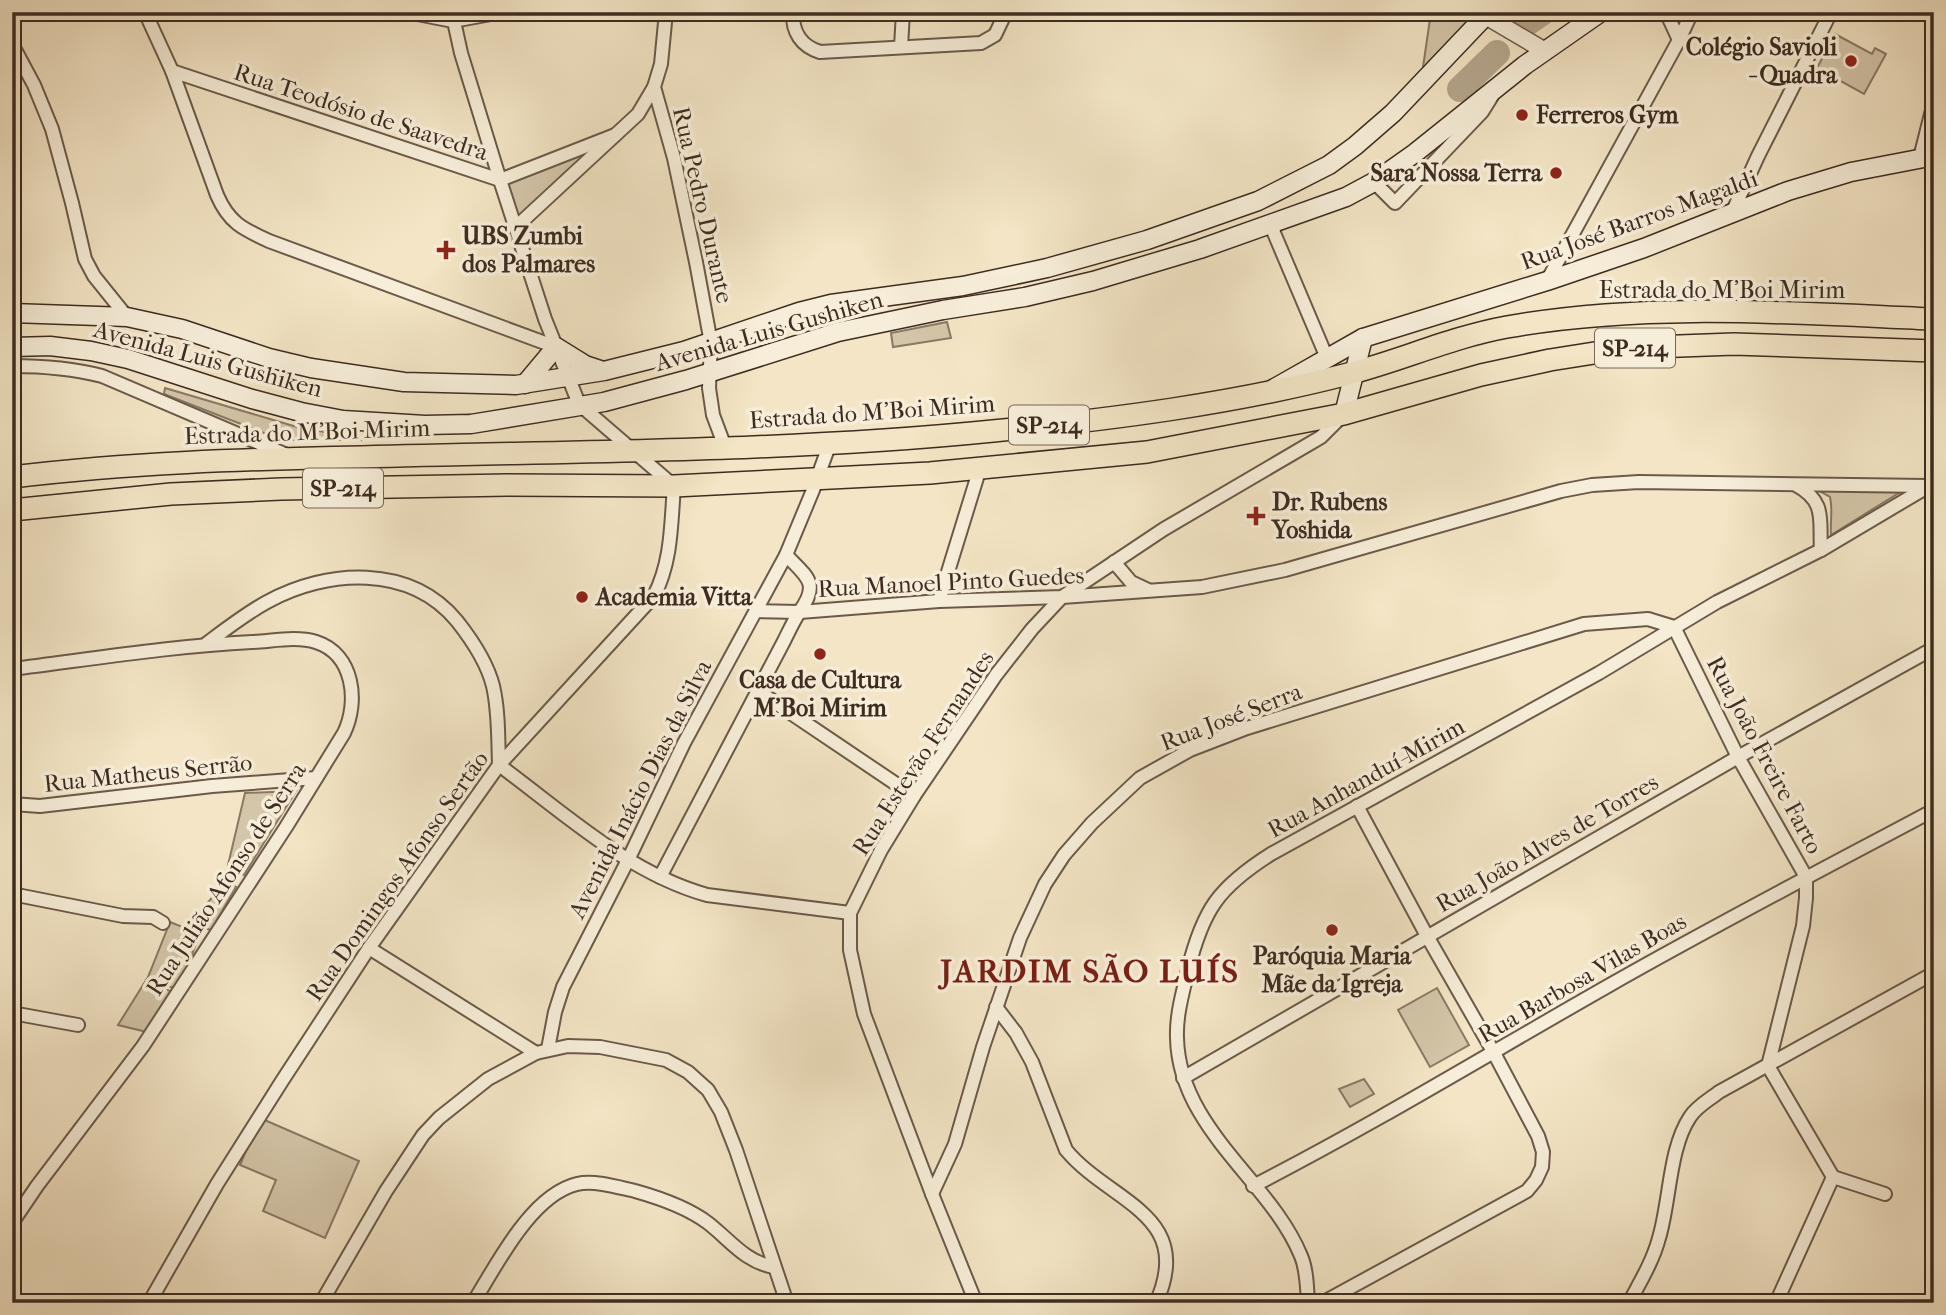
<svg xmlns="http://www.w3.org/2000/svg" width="1946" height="1315" viewBox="0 0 1946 1315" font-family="'IM FELL French Canon',serif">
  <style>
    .green { fill: #d4c6a9; stroke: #897965; stroke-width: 2 }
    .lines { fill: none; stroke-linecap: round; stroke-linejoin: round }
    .river { stroke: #b5a68d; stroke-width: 26 }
    .minor-casing { stroke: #6b5a4a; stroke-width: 16 }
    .tertiary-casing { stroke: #6b5a4a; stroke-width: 19 }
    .secondary-casing { stroke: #3e2c21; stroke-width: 21 }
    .primary-casing { stroke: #3e2c21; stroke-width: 24 }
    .minor { stroke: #f7eed9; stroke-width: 12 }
    .tertiary { stroke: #f7eed9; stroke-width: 16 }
    .secondary { stroke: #f7eed9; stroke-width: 18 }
    .primary { stroke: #f3e5c5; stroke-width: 21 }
    .poi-dot { fill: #8f2418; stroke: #f7eed9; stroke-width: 2.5 }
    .labels { text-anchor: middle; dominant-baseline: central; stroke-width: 7; stroke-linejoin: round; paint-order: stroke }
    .shield { fill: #f7eed9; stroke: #766658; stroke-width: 2 }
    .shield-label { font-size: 23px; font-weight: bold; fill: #3e2c21 }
    .poi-label { font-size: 24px; font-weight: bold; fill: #3e2c21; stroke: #f7eed9; text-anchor: start }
    .street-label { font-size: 24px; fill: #3e2c21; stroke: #f7eed9 }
    .district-label { font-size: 32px; font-weight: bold; letter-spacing: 2px; fill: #7a1f14; stroke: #f7eed9 }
  </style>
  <rect width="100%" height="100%" fill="#f3e5c5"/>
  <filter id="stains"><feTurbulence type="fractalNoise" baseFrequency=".00286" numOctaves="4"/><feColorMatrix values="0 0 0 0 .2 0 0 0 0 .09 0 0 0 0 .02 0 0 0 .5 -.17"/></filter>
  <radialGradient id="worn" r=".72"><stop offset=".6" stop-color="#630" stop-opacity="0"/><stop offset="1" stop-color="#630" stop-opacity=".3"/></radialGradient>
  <g class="green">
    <path d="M1431,12H1461L1470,21L1422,74Z"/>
    <path d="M1835,34L1872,54L1875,48L1886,54L1864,94L1817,68Z"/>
    <path d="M602,144L516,220L503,183Z"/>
    <path d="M947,322L951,338L893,347L891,333Z"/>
    <path d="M165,388L297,427L369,440H282L164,394Z"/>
    <path d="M1814,488L1902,491L1831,535C1830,521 1833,510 1830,497Z"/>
    <path d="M296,791L244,875L228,865L245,793Z"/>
    <path d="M225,882L236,887L211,930L190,924Z"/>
    <path d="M170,922L200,934L178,990L151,979L171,992L147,1032L118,1025L148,977Z"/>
    <path d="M1437,988L1469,1045L1430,1067L1398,1010Z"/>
    <path d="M1364,1079L1374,1094L1350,1107L1339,1089Z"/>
    <path d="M260,1118L359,1161L325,1238L263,1211L276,1180L240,1165Z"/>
  </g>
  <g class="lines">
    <g class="river">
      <path d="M1527,23L1543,12"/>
      <path d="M1460,89L1497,53"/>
    </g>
    <g class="minor-casing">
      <g id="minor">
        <path d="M145,12L172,71L217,195C229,223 243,229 269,241L556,347"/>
        <path d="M407,12L453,21L502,12"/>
        <path d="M666,12L661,64L654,87L674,158L696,262L711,343L709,388L713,415L725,447"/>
        <path d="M793,12C792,32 801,46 820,52L981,43L995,35L1006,12"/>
        <path d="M1666,12L1679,40"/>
        <path d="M12,44L34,85L52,129L72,203L85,259L94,276L127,317"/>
        <path d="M901,47L903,12"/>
        <path d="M172,71L500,180L615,135"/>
        <path d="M1920,158L1934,102"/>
        <path d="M1374,182L1395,203L1482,112L1492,96"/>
        <path d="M1732,213L1758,156L1831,12"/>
        <path d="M1273,223L1274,233L1327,358"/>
        <path d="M516,227L638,114L654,87"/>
        <path d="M1547,281L1679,40L1692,12"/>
        <path d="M12,366C44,366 71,368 102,376L287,455"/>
        <path d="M1796,485C1827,502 1819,520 1821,550"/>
        <path d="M1114,562L1131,582L1148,590"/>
        <path d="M939,601L980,468"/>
        <path d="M756,611L800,612L939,601L1062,597L1202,587L1285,570L1561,491L1592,485L1639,482L1927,486"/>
        <path d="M1674,627L1738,757L1806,877V898L1803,926L1768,1066L1833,1177"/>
        <path d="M206,644C226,629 245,614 267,602C327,569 410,564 457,621C472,640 487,662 493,686C499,712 498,739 499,765"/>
        <path d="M12,669C92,659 172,646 252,642C273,641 297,636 316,642C354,654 359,702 344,733L286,827L143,1046L37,1186L12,1223"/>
        <path d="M758,691L914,796"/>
        <path d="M499,765C564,813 628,873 707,895L850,913"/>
        <path d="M12,804L40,806L212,786L316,778"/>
        <path d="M660,877L784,641C789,631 794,620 800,611C820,583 807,577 786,555"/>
        <path d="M12,894L123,916L153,917L163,923"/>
        <path d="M369,948L536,1053"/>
        <path d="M996,1007L1016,1033L1032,1062L1066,1150C1110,1203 1196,1214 1156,1303"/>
        <path d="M12,1013L78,1025"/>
        <path d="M548,1049L555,1012L563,987L628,860L684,743L786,555L813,490L830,443"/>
        <path d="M1183,1078L1738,757L1934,648"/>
        <path d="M1833,1177L1885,1194"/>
        <path d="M1253,1186C1374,1124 1490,1053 1608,986C1715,925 1825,868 1934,810"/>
        <path d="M932,1194L955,1144L983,1047L1020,938L1045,884L1064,855L1092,823L1140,778L1190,750L1247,728L1584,624L1648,619L1674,627"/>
        <path d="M149,1303L217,1184L282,1081L369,948L499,765L654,596C672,561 671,523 674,486L579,404L545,319L500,180L461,53L452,12"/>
        <path d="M321,1303L386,1191L423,1135L439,1118L488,1079L536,1053L568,1046L600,1047L666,1060L688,1072L708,1090L721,1112L736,1150L787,1303"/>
        <path d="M473,1303C496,1266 531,1195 577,1184C595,1180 617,1187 635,1191C660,1198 687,1207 708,1223C730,1240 745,1262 774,1267"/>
        <path d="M976,1303L932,1194L864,1014L850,950V913L881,850L914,796L996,675L1032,629L1062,597L1164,529L1321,437L1344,414"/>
        <path d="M1308,1303C1307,1288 1307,1270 1301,1256C1270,1180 1179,1129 1177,1038C1176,1015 1183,992 1188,970C1203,909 1219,887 1271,854L1599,673L1717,602L1821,550L1934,483"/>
        <path d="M1322,1303L1527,1191L1536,1180L1542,1167L1543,1152L1538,1136L1494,1053L1427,936L1357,806"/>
        <path d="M1629,1303C1640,1282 1653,1261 1659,1238C1670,1202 1669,1148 1690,1117C1697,1106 1709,1100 1719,1092L1934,973"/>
        <path d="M1776,1303L1833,1177"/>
      </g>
    </g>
    <g class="tertiary-casing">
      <path id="tertiary" d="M1479,12L1545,51"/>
    </g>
    <g class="secondary-casing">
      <g id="secondary">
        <path d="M12,313L127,317L182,329L269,358L311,368L404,382L516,385L604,371L684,351L799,312L831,304L963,286L1047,268L1147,240L1258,201L1329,165L1355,146L1393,113L1489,12"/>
        <path d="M12,347L50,346L91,351L128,359L252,399L301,412L343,420L425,425L471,424L604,402L686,380L838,332L943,310L1025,297L1093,281L1200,249L1346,197L1374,182L1415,153L1525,65L1601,12"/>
        <path d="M525,384L556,347L585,365L600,370"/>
        <path d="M1273,389L1363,338L1547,281L1644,248L1788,191L1851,172L1934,156"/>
        <path d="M1344,414L1363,338"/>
      </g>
    </g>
    <g class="primary-casing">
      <g id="primary">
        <path d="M12,477C128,463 245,459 362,457C572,451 784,452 993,431C1113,419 1232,404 1348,374C1402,360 1452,337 1507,327C1647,302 1792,313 1934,319"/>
        <path d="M12,510L171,494L281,489L508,485L674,486L930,473L1147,452L1344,414L1481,375L1550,360L1626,348L1734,344L1934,351"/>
      </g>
    </g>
    <use href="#minor" class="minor"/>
    <use href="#tertiary" class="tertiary"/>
    <use href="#secondary" class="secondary"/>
    <use href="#primary" class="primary"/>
  </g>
  <g class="poi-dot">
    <circle cx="1851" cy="61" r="7"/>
    <circle cx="1522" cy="115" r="7"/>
    <circle cx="1556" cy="173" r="7"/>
    <path d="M442.5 239.5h7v7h7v7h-7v7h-7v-7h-7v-7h7z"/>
    <path d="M1252.5 505.5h7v7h7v7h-7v7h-7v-7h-7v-7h7z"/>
    <circle cx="582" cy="597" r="7"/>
    <circle cx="820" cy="654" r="7"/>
    <circle cx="1332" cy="930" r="7"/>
  </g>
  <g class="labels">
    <g class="shield">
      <rect x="1595" y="328.5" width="80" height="39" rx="5"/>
      <rect x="1009" y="405.5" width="80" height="39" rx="5"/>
      <rect x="303" y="468.5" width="80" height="39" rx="5"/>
    </g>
    <g class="shield-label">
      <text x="1635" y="348">SP-214</text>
      <text x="1049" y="425">SP-214</text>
      <text x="343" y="488">SP-214</text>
    </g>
    <g class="poi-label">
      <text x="1837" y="47" text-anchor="end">Colégio Savioli<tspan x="1837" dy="28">- Quadra</tspan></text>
      <text x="1536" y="115">Ferreros Gym</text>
      <text x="1542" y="173" text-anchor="end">Sara Nossa Terra</text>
      <text x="462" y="236">UBS Zumbi<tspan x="462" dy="28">dos Palmares</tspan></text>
      <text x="1272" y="502">Dr. Rubens<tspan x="1272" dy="28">Yoshida</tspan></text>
      <text x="596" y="597">Academia Vitta</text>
      <text x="820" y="680" text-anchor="middle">Casa de Cultura<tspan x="820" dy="28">M'Boi Mirim</tspan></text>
      <text x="1332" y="956" text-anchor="middle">Paróquia Maria<tspan x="1332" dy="28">Mãe da Igreja</tspan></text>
    </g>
    <g class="street-label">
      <text transform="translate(361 112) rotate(18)">Rua Teodósio de Saavedra</text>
      <text transform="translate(703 205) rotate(77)">Rua Pedro Durante</text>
      <text transform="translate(1639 220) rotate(-20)">Rua José Barros Magaldi</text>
      <text x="1722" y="290">Estrada do M'Boi Mirim</text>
      <text transform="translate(769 331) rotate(-16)">Avenida Luis Gushiken</text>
      <text transform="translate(208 359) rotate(15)">Avenida Luis Gushiken</text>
      <text transform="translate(872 412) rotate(-4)">Estrada do M'Boi Mirim</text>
      <text transform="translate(307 432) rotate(-2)">Estrada do M'Boi Mirim</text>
      <text transform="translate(951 582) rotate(-3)">Rua Manoel Pinto Guedes</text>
      <text transform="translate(1231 717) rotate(-21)">Rua José Serra</text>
      <text transform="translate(923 753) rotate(-57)">Rua Estevão Fernandes</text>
      <text transform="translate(1765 755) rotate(62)">Rua João Freire Farto</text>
      <text transform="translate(148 773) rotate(-6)">Rua Matheus Serrão</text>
      <text transform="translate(1366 778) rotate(-29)">Rua Anhanduí-Mirim</text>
      <text transform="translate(640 789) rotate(-63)">Avenida Inácio Dias da Silva</text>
      <text transform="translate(1547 843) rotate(-30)">Rua João Alves de Torres</text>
      <text transform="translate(397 876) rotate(-55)">Rua Domingos Afonso Sertão</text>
      <text transform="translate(226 879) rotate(-57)">Rua Julião Afonso de Serra</text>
      <text transform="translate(1582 978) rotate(-30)">Rua Barbosa Vilas Boas</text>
    </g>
    <g class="district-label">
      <text x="1090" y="971">JARDIM SÃO LUÍS</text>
    </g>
  </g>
  <rect width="1946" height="1315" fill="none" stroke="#f3e5c5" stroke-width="42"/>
  <rect x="14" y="14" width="1918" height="1287" fill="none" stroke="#3e2c21" stroke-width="3.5"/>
  <rect x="21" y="21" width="1904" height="1273" fill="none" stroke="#3e2c21" stroke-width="2"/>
  <rect width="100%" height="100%" filter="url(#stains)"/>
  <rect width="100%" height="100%" fill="url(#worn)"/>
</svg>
